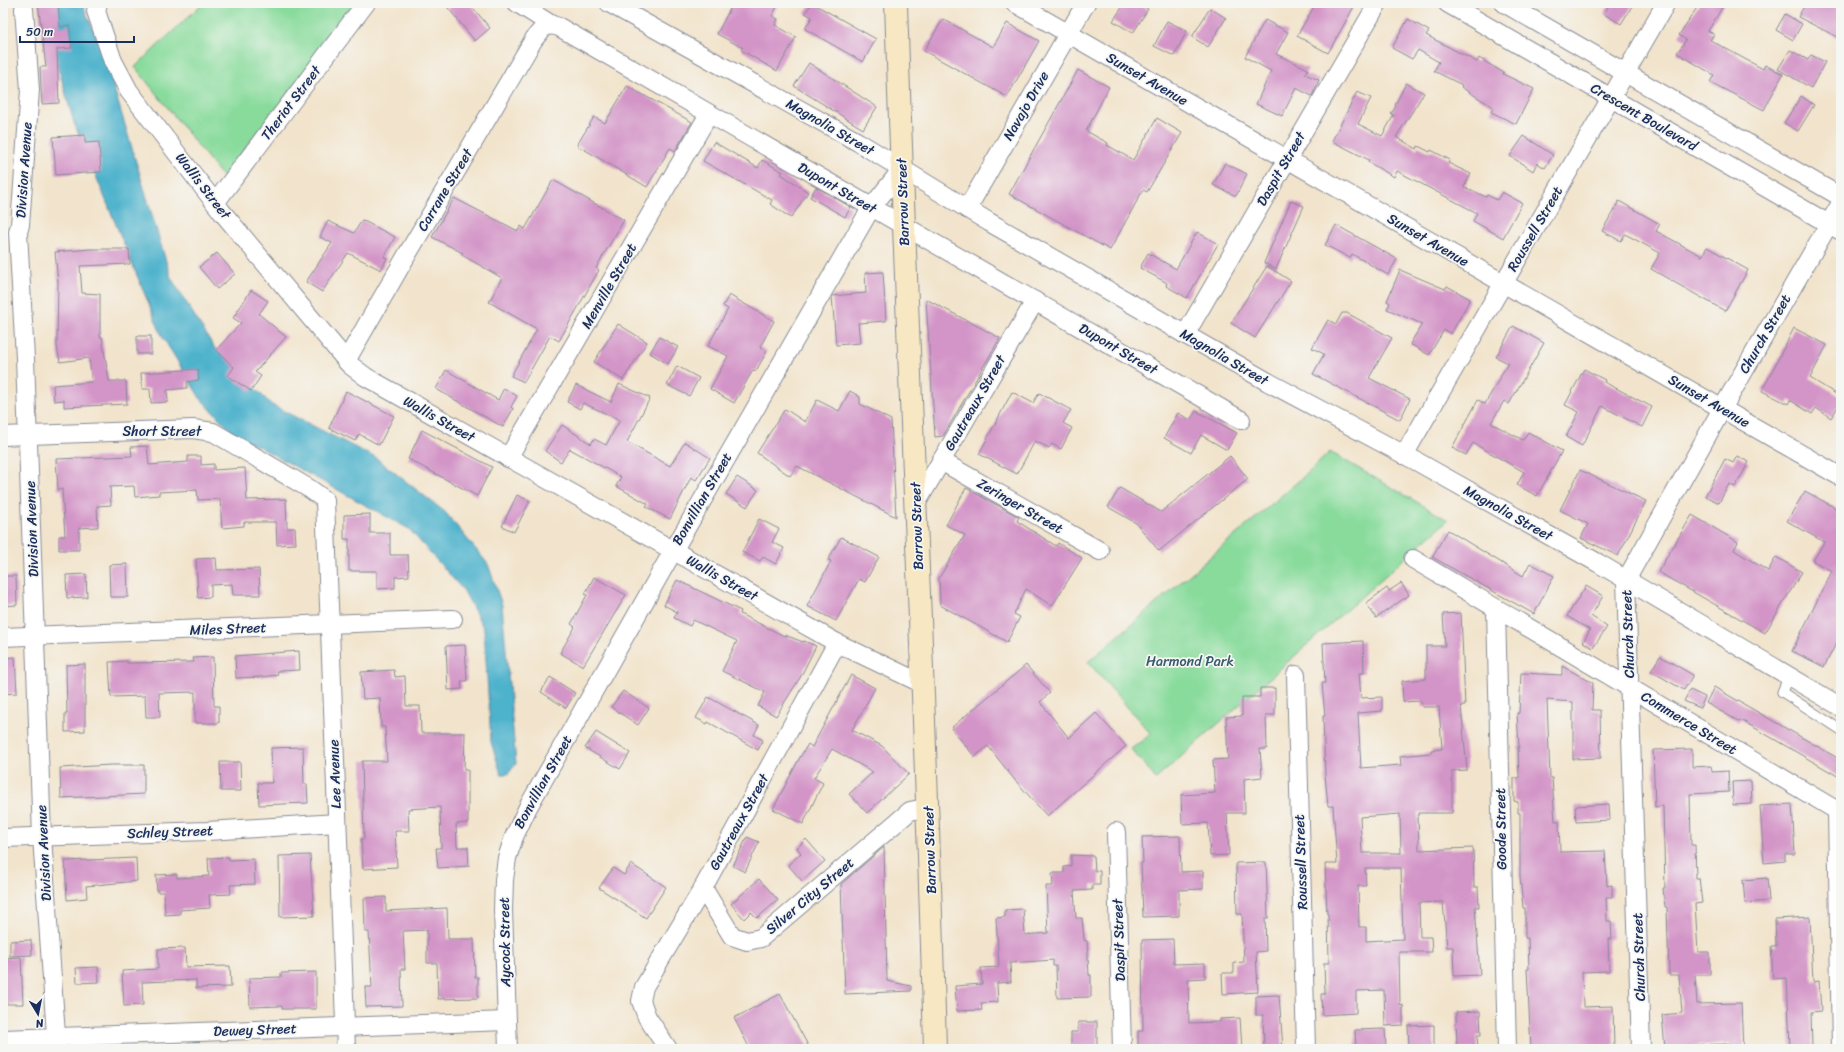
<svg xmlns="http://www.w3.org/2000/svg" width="1844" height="1052" viewBox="0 0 1844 1052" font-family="Sriracha,sans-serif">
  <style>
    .green { fill: #89db9c; stroke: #52857d }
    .water { fill: #4db2cc; stroke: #347095 }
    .building { fill: #d394c7; fill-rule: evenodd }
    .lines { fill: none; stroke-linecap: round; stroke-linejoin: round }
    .service-casing { stroke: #868a95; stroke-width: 11 }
    .minor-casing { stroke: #868a95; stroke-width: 20 }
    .secondary-casing { stroke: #868a95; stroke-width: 24 }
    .service { stroke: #fff; stroke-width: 9 }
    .minor { stroke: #fff; stroke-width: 18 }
    .secondary { stroke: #f7e8c3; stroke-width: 22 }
    .labels { text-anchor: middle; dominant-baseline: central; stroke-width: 3.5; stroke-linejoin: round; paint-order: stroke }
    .street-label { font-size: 14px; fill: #1b2f5e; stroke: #f6f6f2 }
    .park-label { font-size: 14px; fill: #365a6e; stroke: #f6f6f2 }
  </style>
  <rect width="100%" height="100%" fill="#f6f6f2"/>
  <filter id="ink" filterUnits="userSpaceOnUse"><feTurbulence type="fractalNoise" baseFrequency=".025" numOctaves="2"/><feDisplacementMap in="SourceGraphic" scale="8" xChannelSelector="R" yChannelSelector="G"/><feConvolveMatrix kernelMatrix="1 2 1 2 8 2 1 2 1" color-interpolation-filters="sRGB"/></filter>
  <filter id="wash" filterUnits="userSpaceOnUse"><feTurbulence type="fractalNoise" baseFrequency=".012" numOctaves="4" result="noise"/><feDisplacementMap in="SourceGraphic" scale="16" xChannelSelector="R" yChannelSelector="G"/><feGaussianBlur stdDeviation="0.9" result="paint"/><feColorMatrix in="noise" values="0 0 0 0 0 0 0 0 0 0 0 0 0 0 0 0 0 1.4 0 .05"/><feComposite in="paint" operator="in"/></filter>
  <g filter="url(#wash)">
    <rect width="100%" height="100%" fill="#f2e4cc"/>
    <g class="green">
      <path d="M203,3H358L223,177L135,67Z"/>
      <path d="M1330,452L1448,520L1156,779L1131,749L1151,734L1088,662L1310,471Z"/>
    </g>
    <path class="water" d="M40,3H82L104,55L171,278L214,347L272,405L376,458L445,512L488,564L502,605L516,764L508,774H501L491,742L484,629L464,591L409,529L232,432L200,398L162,336L74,123Z"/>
    <g id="blocks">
      <g class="building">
        <path d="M38,3H58L60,27L69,25L72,48L57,49L59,103L42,104L40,67H46Z"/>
        <path d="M444,3H469L490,28L475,41Z"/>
        <path d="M733,3H779L772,16L778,19L775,25L796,37L777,71L741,50L743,48L717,34Z"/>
        <path d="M812,3L876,39L863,62L805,29L812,17L805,13Z"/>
        <path d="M1125,3H1138L1148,9L1133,33L1113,21Z"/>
        <path d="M1316,3H1356L1328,53L1297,36Z"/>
        <path d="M1610,3H1634L1621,24L1604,14Z"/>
        <path d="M1700,3H1725L1708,31L1714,34L1710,40L1763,69L1765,65L1783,74L1764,110L1710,82L1714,75L1677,53L1686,40L1679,35Z"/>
        <path d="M1806,3H1841V39L1798,17Z"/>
        <path d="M1210,8L1226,18L1208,47L1192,37Z"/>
        <path d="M1785,14L1802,24L1793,40L1776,30Z"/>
        <path d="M943,19L993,47L1007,23L1039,41L1007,97L924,51Z"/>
        <path d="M1408,19L1429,31L1426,35L1477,62L1479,58L1504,73L1503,74L1534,89L1516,124L1491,112L1493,107L1461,87L1462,85L1434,71L1439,62L1418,50L1412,59L1392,48Z"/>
        <path d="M1265,20L1288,32L1276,54L1308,69L1305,74L1319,80L1312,96L1296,88L1282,116L1256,104L1271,71L1245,57Z"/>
        <path d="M1167,21L1187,31L1174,56L1154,46Z"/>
        <path d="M1790,50L1808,60L1811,55L1825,62L1811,88L1778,69Z"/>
        <path d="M809,63L877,107L863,129L794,86Z"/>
        <path d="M1078,70L1109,87L1086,131L1108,143L1107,145L1133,160L1157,118L1182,133L1147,192L1143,190L1110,250L1009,194Z"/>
        <path d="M1406,83L1424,93L1396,137L1417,149L1418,146L1430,152L1431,150L1450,160L1448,163L1471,174L1464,187L1486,197L1487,195L1497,200L1502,192L1522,203L1503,238L1473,221L1477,213L1397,171L1394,177L1368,162L1369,160L1332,141L1357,92L1371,98L1358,124L1382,136L1394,115L1391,114L1396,106L1395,105Z"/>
        <path d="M627,86L692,122L675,151L670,148L647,187L577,145L594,117L605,123Z"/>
        <path d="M1801,96L1814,105L1798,131L1784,123Z"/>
        <path d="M85,135V143L99,142L101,172L56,175L53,137Z"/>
        <path d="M1524,136L1553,155L1545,168L1537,163L1533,171L1510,156Z"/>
        <path d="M714,142L758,168L762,160L783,172L781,174L808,192L791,218L770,204L772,200L703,161Z"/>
        <path d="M1225,163L1247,174L1236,196L1213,185Z"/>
        <path d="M553,180L624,220L596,268L599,270L559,341L550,336L524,382L511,376L537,329L489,302L502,278L462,255L463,253L432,237L454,198L518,231L521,226L525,229Z"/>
        <path d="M816,187L851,207L845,217L810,197Z"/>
        <path d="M1291,201L1304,206L1276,269L1264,263Z"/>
        <path d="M1619,201L1660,224L1656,231L1702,256L1707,247L1748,270L1725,311L1651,269L1660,253L1625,234L1621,241L1602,231Z"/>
        <path d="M362,220L395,237L384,257L387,258L381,270L348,253L322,292L306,282L332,243L320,237L328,221L354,233Z"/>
        <path d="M1336,225L1397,259L1388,275L1352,254L1350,258L1325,245Z"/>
        <path d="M1197,232L1218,244L1187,298L1166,286L1167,283L1140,268L1148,253L1176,269Z"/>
        <path d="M91,249H129L130,264L80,266L82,293L100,294V337H102L109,381H126L127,404L64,407V400L54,401L53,385L92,382L89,358L60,362L57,346L58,282L55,252Z"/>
        <path d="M217,253L235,274L217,289L199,267Z"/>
        <path d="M1267,266L1291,281L1255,338L1231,323Z"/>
        <path d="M1400,270L1445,289L1447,286L1470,299L1451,334L1444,330L1429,355L1410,344L1422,324L1387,309L1390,303L1387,301Z"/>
        <path d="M883,272L886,321L858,323L860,343L836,345L832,296L866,293L865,273Z"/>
        <path d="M251,290L268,301L259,314L286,337L255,372L261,376L251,391L228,376L234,367L216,350L241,323L233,318Z"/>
        <path d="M729,295L774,321L760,347L767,351L756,371L753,370L734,403L710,389L728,356L708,346L728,309L723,306Z"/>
        <path d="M926,299L1000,338L943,436L935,437Z"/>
        <path d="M1342,313H1347L1392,338L1369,378L1410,399L1400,420L1313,374L1324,354L1312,348L1328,320L1336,324Z"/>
        <path d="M618,324L647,342L623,380L594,362Z"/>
        <path d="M1513,326L1544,343L1509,404L1504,401L1491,423L1523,440L1528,432L1562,451L1537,496L1517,485L1524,472L1473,443L1466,455L1452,448L1478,400L1485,404L1508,363L1496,357Z"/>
        <path d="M1794,328L1827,345L1810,378L1841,397V402L1831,418L1816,408L1812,414L1790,400L1788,404L1762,391Z"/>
        <rect x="137" y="336" width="14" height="18"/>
        <path d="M659,337L678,347L668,364L650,353Z"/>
        <path d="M677,366L699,378L689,396L667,385Z"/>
        <path d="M198,369L199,380L187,382V388L167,390L168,402L151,403L150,389H142L141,373Z"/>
        <path d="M1584,369L1605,380L1604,382L1652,407L1642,427L1602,406L1582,446L1566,437L1579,412L1565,405Z"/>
        <path d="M446,370L498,400L504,388L517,396L511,407L513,409L503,427L436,389Z"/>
        <path d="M619,384L650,398L627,442L670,466L685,442L710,458L696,480L691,477L670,519L646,507L648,504L616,486L621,477L570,449L561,462L545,451L562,425L591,444L594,439L606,445L620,420L583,403L580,409L567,402L576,385L611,402Z"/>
        <path d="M346,391L394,416L379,445L359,434L355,441L329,428Z"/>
        <path d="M850,391L860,397V404L891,420L896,517L797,466L790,476L757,453L785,409L805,422L817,400L839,411Z"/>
        <path d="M1012,392L1033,403L1039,393L1071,410L1063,423L1072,428L1061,449L1052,444L1049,448L1035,441L1017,474L979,454Z"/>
        <path d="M1196,411L1237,433L1227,450L1201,435L1191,453L1164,438L1178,413L1190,420Z"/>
        <path d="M422,430L492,467L477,496L408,459Z"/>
        <path d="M147,446L149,465L188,462V456H201V465L214,464V470L245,468L247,500L286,499L287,528H295L296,544L277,545L276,522H244V526L222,528L220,499L198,500L197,490L159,492V495L135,497L134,486L110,487L111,505L97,506L98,527L79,528V550H59V536H65L62,489L58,490L56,459L132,456L131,447Z"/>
        <path d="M1230,456L1248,479L1159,551L1136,523L1108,507L1120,488L1161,512Z"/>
        <path d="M1737,456L1749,462L1735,487L1729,484L1719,503L1705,496L1725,459L1733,463Z"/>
        <path d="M1580,470L1646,501L1618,556L1581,538L1588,524L1560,510Z"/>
        <path d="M737,477L758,490L747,507L726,494Z"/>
        <path d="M966,488L1019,517L1017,521L1056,546L1058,543L1082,558L1052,606L1026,589L1014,614L1020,617L1007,642L940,605L939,578L965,535L946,525Z"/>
        <path d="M1805,491L1841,511V634L1824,667L1792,651L1832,571L1813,561L1824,542L1787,521Z"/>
        <path d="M517,495L530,501L514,532L502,526Z"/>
        <path d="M370,514V533H390V555H408L409,576L395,577V588L377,589V571H349V539H344V515Z"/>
        <path d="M1692,515L1738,542L1734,550L1768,571L1776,557L1802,572L1765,633L1658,572Z"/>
        <path d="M759,519L779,529L772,542L784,548L776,564L763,557L760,561L742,552Z"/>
        <path d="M1448,530L1523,576L1530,563L1554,576L1534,614L1432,557Z"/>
        <path d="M841,537L879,557L865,582L859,579L836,621L807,606L831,561L828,560Z"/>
        <path d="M216,558L217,570L259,569L260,595H233L232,584L211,585V597L198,598L196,559Z"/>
        <path d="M127,564L128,597H110L109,565Z"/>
        <path d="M86,574L87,597L67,598L66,575Z"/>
        <path d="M3,576H16L17,605L3,606Z"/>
        <path d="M594,577L626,595L583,666L560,653L575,627L571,624L587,595L585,594Z"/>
        <path d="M677,580L741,611L740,614L784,636L785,635L803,642L804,641L816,646L801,676L776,716L758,706L765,692L722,671L737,641L693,620L690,626L674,618L677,612L664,605Z"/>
        <path d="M1401,583L1409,595L1376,618L1366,603L1387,588L1389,591Z"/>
        <path d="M1586,586L1603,596L1591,616L1607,627L1593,648L1583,642L1590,630L1567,616Z"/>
        <path d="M1461,613L1465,706H1461L1467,770L1452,771V813H1418L1419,850L1473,848L1474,887H1478L1479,907H1475L1480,975L1454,976L1453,947H1447L1443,902L1419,903L1420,937H1431L1432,952H1399L1400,1006L1403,1005V1025L1385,1026L1384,990L1356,991V1013L1322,1015L1321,994H1325L1324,963H1329L1328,914H1327L1325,864H1337L1333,806H1328L1325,775L1323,716H1325L1322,683H1325L1323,643L1363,641L1364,673H1359L1361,698L1382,697V711L1358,713L1361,768L1401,765L1400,756L1431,753V750L1442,749L1439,707H1422L1421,701L1403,702L1402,681L1426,679V646H1445L1443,614ZM1400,814L1401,853H1362L1360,817ZM1365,868H1401L1403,939L1366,941V927H1359L1358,886H1366Z"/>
        <path d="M465,645L467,681H461L462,689L448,690L446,646Z"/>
        <path d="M299,651L300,670L277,671L278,675L261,677L236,678L235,656Z"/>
        <path d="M1660,656L1693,675L1684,690L1651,671Z"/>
        <path d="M15,657L17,693L3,694V658Z"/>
        <path d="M213,657L214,706H219V723H195V692L159,693L160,717H146L145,696L111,697L109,662L127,661V663L194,662L193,658Z"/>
        <path d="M85,664V731L65,732V713H67L66,665Z"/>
        <path d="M1026,665L1050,693L1040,702L1069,738L1096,713L1126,746L1047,816L1014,779L988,746L975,757L951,728Z"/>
        <path d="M1562,666L1593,683L1592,710H1600L1601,758L1573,759V702L1547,700L1550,778H1552L1555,821H1559L1560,852L1605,851L1607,886L1612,885V897H1606L1607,921H1611L1612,939H1608L1609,971L1582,972L1583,1007L1613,1006L1614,1049H1531L1527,969H1529L1528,938H1525V908H1523L1520,876V813H1518V802L1514,801V778H1519L1518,747H1519L1517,713H1519L1521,673L1562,675Z"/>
        <path d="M394,670L395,677L405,676L406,706H420L421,733H465L464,770H468V823L456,824L457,847H468L469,866L438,868L436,848H441L440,807L408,809L409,831H395L397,867L363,869L361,839H364L362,761H387L385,727H381L380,698L363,699L361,672Z"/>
        <path d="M851,675L875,688L852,730L882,746L909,774L867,813L849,794L873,772L832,749L814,778L823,783L803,824L773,809L798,761L808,744L812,747Z"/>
        <path d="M550,677L575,693L566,708L541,692Z"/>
        <path d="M1714,687L1841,760V778L1741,720L1740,722L1706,703Z"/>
        <path d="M1260,688H1275V715H1266L1267,749H1260L1262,777L1244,779L1245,813H1227L1229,855L1210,856L1208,823L1182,824L1181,795L1215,793L1213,760L1228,759L1226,717L1242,716V697H1260Z"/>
        <path d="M1690,690L1705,697L1700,708L1684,701Z"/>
        <path d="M623,691L649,708L638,725L611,707Z"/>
        <path d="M708,697L759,725L754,735L763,740L758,750L708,722L707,724L696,718Z"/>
        <path d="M596,732L630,753L620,769L585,748Z"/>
        <path d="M303,747L304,784H307L308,803L259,805L258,783H272L271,748Z"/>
        <path d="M1692,749V767L1711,766L1712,772L1728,771L1729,792L1690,794L1691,845H1695L1696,878H1699L1702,903L1695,904L1698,952H1710V975H1695L1697,1004L1741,1003L1743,1049H1729V1044L1694,1045V1048L1665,1049L1662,1015L1682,1013L1679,975H1669L1667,907H1665L1663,888H1665L1663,806L1655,807L1653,750Z"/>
        <path d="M220,762H240L241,791H221Z"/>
        <path d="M111,765H144V794L61,798L60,768Z"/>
        <path d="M1751,781L1752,804L1733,805L1732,782Z"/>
        <path d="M1609,804L1610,820L1576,822L1575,806Z"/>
        <path d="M1792,804L1795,854H1785V861L1764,863L1760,806Z"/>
        <path d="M1180,836L1181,872L1203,871V889L1179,890V916L1143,917L1141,863H1143L1142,837Z"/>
        <path d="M747,837L759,842L745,872L733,866Z"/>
        <path d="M806,839L825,861L802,881L788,865L801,853L797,848Z"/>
        <path d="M884,847L887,981L911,986V991L845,994L841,884Z"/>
        <path d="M310,855L314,916L280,917L279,856Z"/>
        <path d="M1071,855L1094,856L1095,871H1100V885H1092V890L1074,891L1076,918H1082L1084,940L1087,941L1089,975H1091V997L1057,998L1056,966H1053V960L1010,963L1011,982L997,983L998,1002L981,1003L982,1010L957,1011L955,986L982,984L981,968L999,967L996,918L1005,917V910L1023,909L1025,935L1048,933L1046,886H1053L1052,873H1064V867L1071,866Z"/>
        <path d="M229,857V860L254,859L255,884L230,885L231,894L209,895L210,908L180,910V914L165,915L164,892H157L156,875L177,874V878L209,876L208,858Z"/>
        <path d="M136,858L137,881L86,886L87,898L67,900L65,861Z"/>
        <path d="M1266,862L1268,918H1265L1266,951L1256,952L1258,992L1223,994L1222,973H1234V963L1244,962L1242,914H1237L1236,863Z"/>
        <path d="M631,864L666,887L646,918L599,888L613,868L624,875Z"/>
        <path d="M1767,878L1769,901L1745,903L1743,880Z"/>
        <path d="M759,879L778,900L757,918L751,912L744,919L731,904Z"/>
        <path d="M386,897V911L447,908L448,939H474L475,977H478V998L438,999L437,963H427V930L403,931L405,969H401L402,1006L366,1007L365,987H372L369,932H365L364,898Z"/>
        <path d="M1810,917L1813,982L1819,981L1821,1011L1811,1012L1812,1046L1790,1047L1787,978L1773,979L1771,946H1776L1775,919Z"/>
        <path d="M1173,939L1174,964L1205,963V978L1188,979L1189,1023L1220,1022V1019L1240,1018L1242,1049H1138V1031H1143L1142,940Z"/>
        <path d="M31,940L32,955L10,956V941Z"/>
        <path d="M185,948L186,967L230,966L231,987L196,988V980L142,982L143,1005L124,1006L122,971L158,969V949Z"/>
        <path d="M21,957L23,1004H3V958Z"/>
        <path d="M98,967L99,982L77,983L76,968Z"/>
        <path d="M316,972V1009H282V1006L250,1007L249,978L281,977V973Z"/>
        <path d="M780,994L810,1049H750L734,1018Z"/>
        <path d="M1279,995L1283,1049H1264L1263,1015H1256V996Z"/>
        <path d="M1480,1011L1481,1035H1477L1478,1049H1457L1456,1012Z"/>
        <path d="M1078,1022H1097V1049H1071V1032H1078Z"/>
        <path d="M1434,1025V1049H1409L1408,1026Z"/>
        <path d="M1385,1029L1386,1049H1356L1355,1030Z"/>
      </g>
    </g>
  </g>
  <g filter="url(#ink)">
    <use href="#blocks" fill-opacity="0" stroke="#868a95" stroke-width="1"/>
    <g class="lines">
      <g class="service-casing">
        <path id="service" d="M1789,675L1782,692L1841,730"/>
      </g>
      <g class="minor-casing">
        <g id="minor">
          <path d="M98,3L96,11L98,17L113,61L129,91L222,212L350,365L366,377L837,643L923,684"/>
          <path d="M517,3L552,25L559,27L1241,420"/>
          <path d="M609,3L858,142L989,222L1268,382L1416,461L1598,563L1841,707"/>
          <path d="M1015,3L1841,477"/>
          <path d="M1447,3L1841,231"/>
          <path d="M1504,3L1841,197"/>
          <path d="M24,9L30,90L20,225L18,232L25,358L42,837L57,1049"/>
          <path d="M215,203L366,3"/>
          <path d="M967,209L1086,3"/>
          <path d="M1185,335L1378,3"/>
          <path d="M346,361L408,253L534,39L544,27L552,25"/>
          <path d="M3,436L193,429L213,432L310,489L325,500L346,1049"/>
          <path d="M1404,455L1666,3"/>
          <path d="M508,458L709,114"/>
          <path d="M941,461L1100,551"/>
          <path d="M916,504L1035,301"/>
          <path d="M1413,559L1841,813"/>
          <path d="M1496,610L1507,1049"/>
          <path d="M3,637L453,619"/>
          <path d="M1296,675L1306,1049"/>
          <path d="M1837,810L1841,1049"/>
          <path d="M1116,832L1122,1049"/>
          <path d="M3,838L207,831L337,823"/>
          <path d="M703,888L732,936L747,941L761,938L910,811L929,807"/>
          <path d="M3,1039L507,1021"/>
          <path d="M508,1049L503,910L504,880L507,858L514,837L528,807L673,551L871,208L902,169"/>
          <path d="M668,1049L647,1017L641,1001L644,987L703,888L837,643"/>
          <path d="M1641,1049L1626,580L1722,409L1841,203"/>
        </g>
      </g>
      <g class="secondary-casing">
        <path id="secondary" d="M896,3C907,352 926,700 935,1049"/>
      </g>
      <use href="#service" class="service"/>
      <use href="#minor" class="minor"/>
      <use href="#secondary" class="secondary"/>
    </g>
  </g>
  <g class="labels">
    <g class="street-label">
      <text transform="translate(1147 79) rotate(30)">Sunset Avenue</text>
      <text transform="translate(291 103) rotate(-53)">Theriot Street</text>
      <text transform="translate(1026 106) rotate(-60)">Navajo Drive</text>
      <text transform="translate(1644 117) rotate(30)">Crescent Boulevard</text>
      <text transform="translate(830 127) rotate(30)">Magnolia Street</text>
      <text transform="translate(1281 169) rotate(-60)">Daspit Street</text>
      <text transform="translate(24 170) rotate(-86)">Division Avenue</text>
      <text transform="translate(203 186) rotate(52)">Wallis Street</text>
      <text transform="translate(837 188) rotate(30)">Dupont Street</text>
      <text transform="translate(445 190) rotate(-59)">Carrane Street</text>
      <text transform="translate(903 202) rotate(-92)">Barrow Street</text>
      <text transform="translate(1535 229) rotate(-60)">Roussell Street</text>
      <text transform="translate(1428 240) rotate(30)">Sunset Avenue</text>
      <text transform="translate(609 286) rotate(-60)">Menville Street</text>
      <text transform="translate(1765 334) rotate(-60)">Church Street</text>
      <text transform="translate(1118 349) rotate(30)">Dupont Street</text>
      <text transform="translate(1224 357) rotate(30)">Magnolia Street</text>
      <text transform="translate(1709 401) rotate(30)">Sunset Avenue</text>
      <text transform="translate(975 403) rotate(-60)">Gautreaux Street</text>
      <text transform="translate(439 419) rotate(29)">Wallis Street</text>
      <text x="162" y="431">Short Street</text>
      <text transform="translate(702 499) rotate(-60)">Bonvillian Street</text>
      <text transform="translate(1020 506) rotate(30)">Zeringer Street</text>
      <text transform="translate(1508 513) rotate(29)">Magnolia Street</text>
      <text transform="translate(917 526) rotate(-92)">Barrow Street</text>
      <text transform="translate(32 529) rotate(-92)">Division Avenue</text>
      <text transform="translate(722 578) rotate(29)">Wallis Street</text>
      <text transform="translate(228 629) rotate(-2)">Miles Street</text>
      <text transform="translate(1628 634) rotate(-92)">Church Street</text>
      <text transform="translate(1689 723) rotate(31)">Commerce Street</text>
      <text transform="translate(335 774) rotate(-92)">Lee Avenue</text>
      <text transform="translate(543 782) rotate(-61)">Bonvillian Street</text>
      <text transform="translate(739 822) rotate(-61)">Gautreaux Street</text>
      <text transform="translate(1501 829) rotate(-91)">Goode Street</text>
      <text transform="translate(170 832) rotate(-2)">Schley Street</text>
      <text transform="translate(930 850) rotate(-92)">Barrow Street</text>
      <text transform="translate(44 853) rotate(-93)">Division Avenue</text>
      <text transform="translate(1301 862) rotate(-92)">Roussell Street</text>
      <text transform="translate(810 896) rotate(-40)">Silver City Street</text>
      <text transform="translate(1119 940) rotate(-92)">Daspit Street</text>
      <text transform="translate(505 942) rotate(-91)">Aycock Street</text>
      <text transform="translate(1639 957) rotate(-92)">Church Street</text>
      <text transform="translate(255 1030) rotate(-2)">Dewey Street</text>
    </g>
    <g class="park-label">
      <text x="1190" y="661">Harmond Park</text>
    </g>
  </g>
  <rect width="1844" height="1052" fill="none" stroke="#f6f6f2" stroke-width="16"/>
  <g transform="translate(38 1014) rotate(170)" stroke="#f6f6f2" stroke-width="3" paint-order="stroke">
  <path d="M0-3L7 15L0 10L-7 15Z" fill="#1b2f5e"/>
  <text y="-6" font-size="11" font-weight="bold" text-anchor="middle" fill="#1b2f5e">N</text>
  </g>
  <path d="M20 36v6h114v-6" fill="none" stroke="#1b2f5e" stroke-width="2"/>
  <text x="26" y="36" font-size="12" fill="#1b2f5e" stroke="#f6f6f2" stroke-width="3" paint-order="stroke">50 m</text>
</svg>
